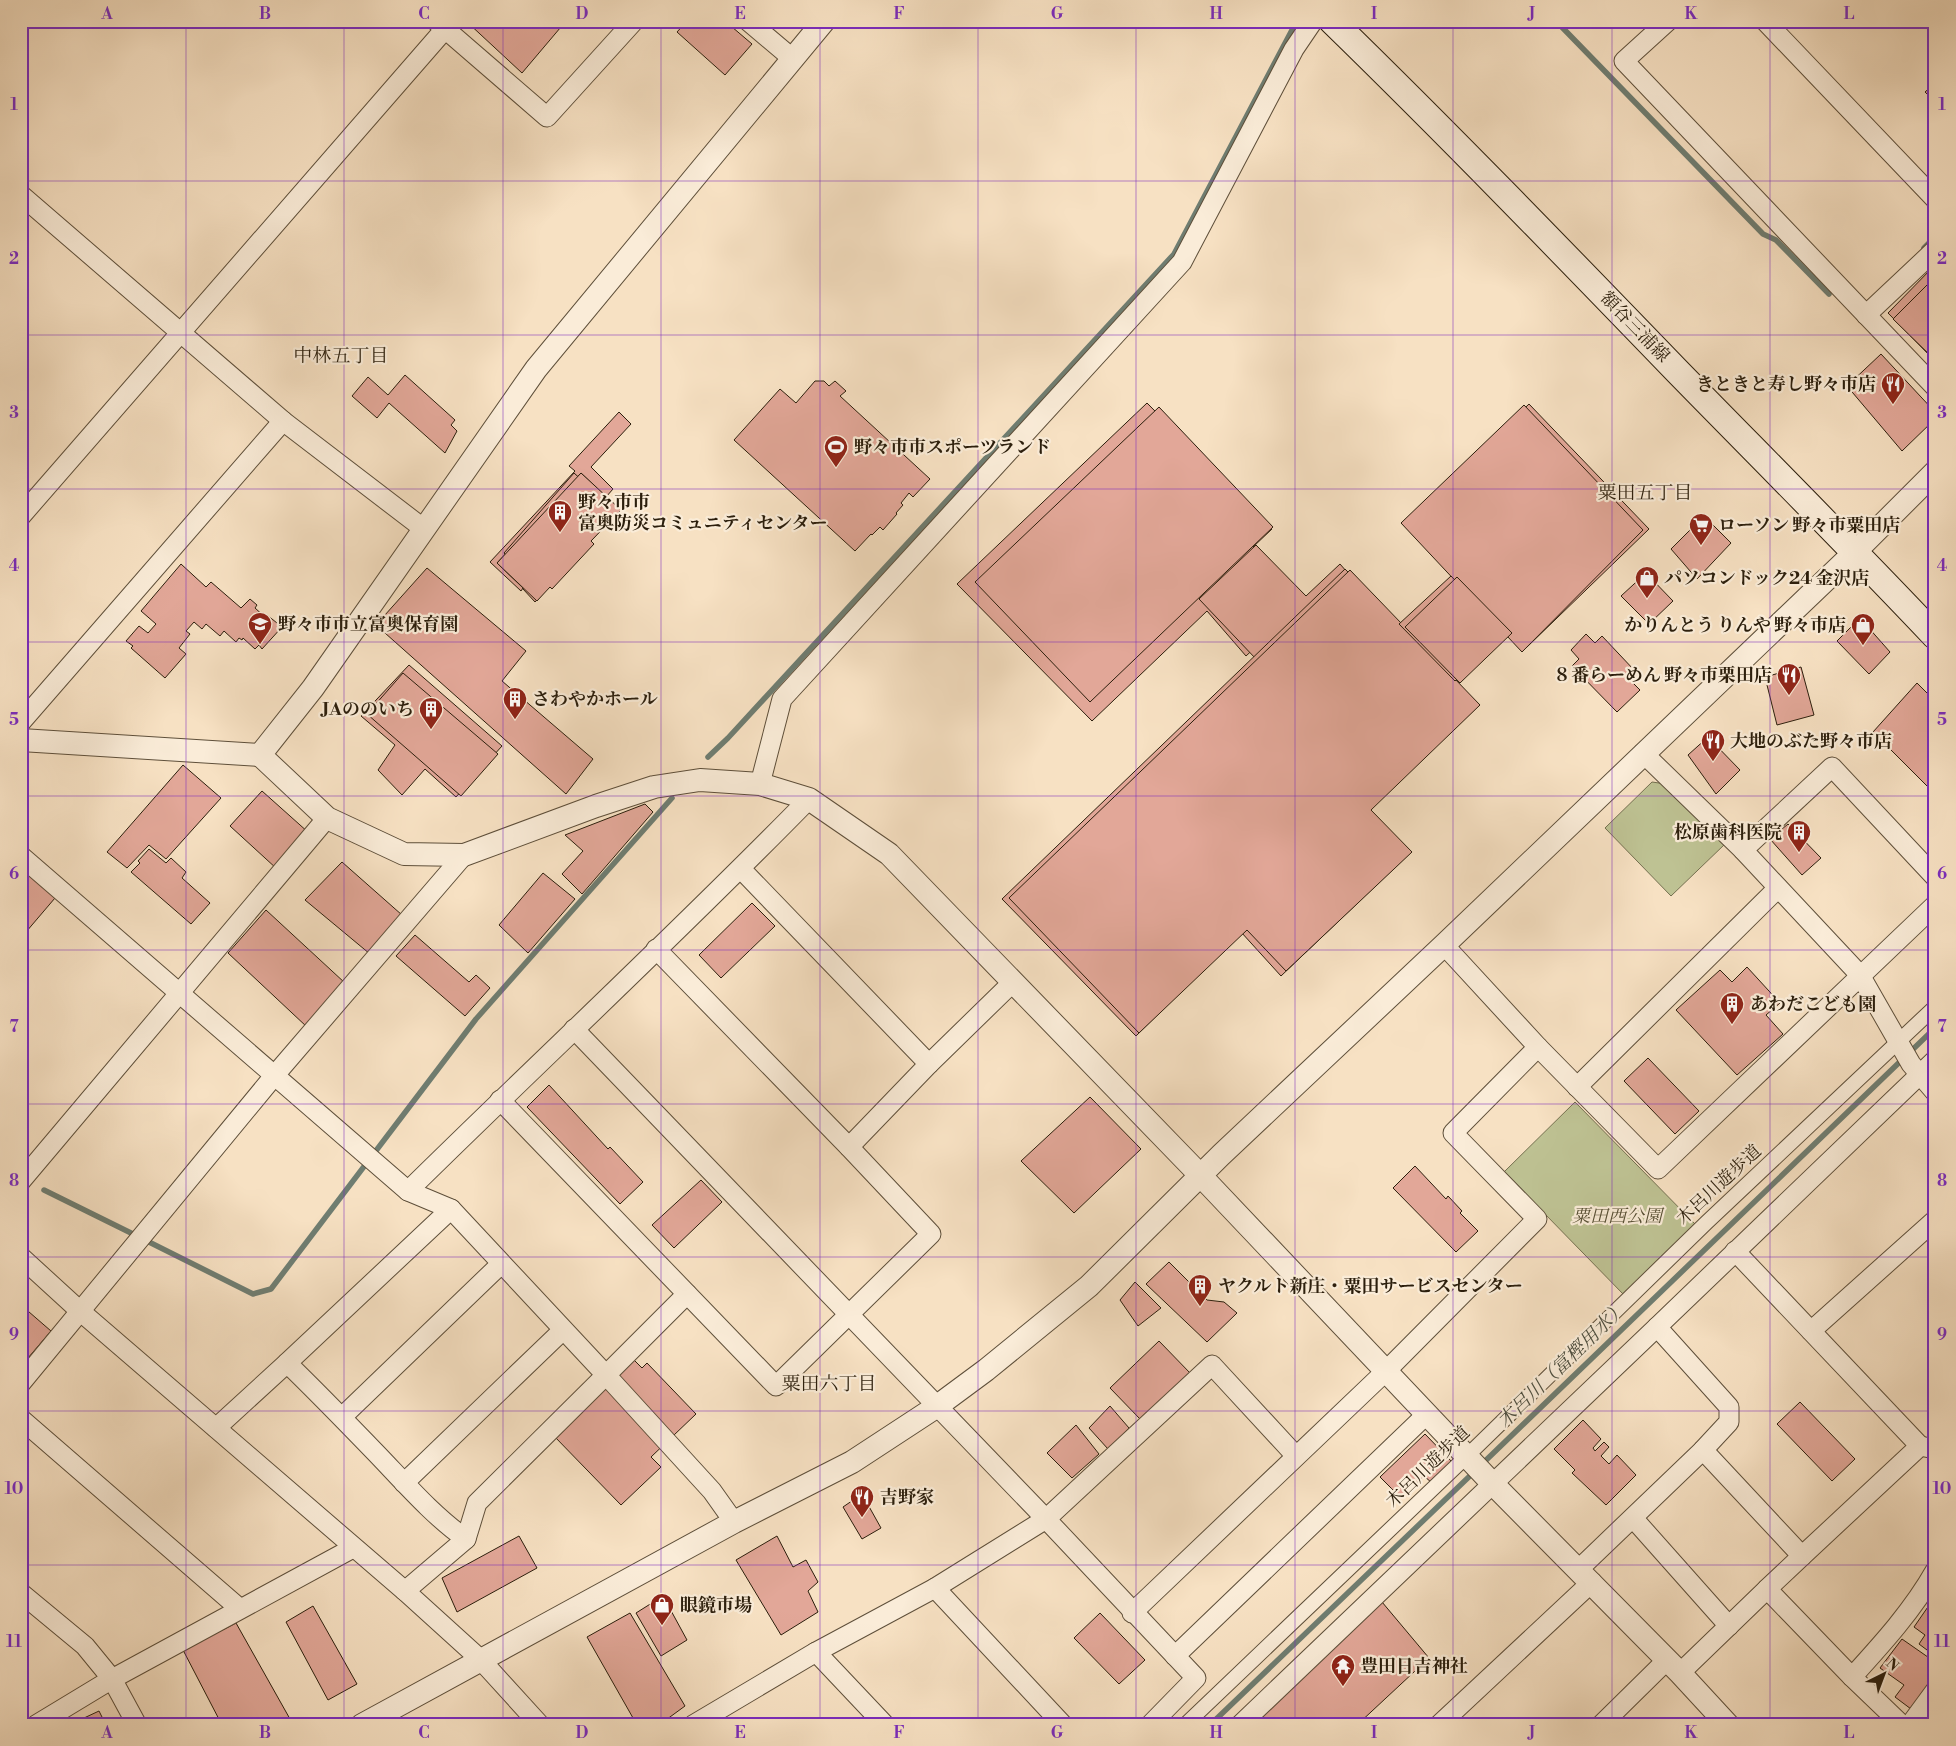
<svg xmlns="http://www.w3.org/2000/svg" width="1956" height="1746" viewBox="0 0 1956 1746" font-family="'Libre Bodoni','Noto Serif JP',serif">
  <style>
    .green { fill: #bec293; stroke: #747050 }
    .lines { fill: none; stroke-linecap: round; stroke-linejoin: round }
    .stream { stroke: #6f7d71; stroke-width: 5.5 }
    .building { fill: #e2a798; stroke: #2b1e0c }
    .pedestrian-casing { stroke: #5e4f3a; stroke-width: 16 }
    .minor-casing { stroke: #5e4f3a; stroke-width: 21 }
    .tertiary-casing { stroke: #5e4f3a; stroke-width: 24 }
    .secondary-casing { stroke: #2b1e0c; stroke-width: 28 }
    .pedestrian { stroke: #faecd8; stroke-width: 14 }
    .minor { stroke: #faecd8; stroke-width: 19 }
    .tertiary { stroke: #faecd8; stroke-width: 22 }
    .secondary { stroke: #faecd8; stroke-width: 26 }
    .grid { fill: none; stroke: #7b2cbf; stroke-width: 1; stroke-opacity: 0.55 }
    .labels { text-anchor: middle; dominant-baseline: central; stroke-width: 4.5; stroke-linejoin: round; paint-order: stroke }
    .street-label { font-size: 18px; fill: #2b1e0c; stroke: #faecd8 }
    .poi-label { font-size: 18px; font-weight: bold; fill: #2b1e0c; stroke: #faecd8; text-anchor: start }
    .park-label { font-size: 18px; font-style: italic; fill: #574f34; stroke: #faecd8 }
    .neighbourhood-label { font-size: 19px; fill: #2b1e0c; stroke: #faecd8 }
    .water-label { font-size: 19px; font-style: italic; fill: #4d4e3f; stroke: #faecd8 }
    .neatline { fill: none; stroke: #7b2cbf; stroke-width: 2 }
    .grid-label { font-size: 16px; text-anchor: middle; font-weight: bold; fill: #7b2cbf }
  </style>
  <rect width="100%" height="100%" fill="#f7e1c3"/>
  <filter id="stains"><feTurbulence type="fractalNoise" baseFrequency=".004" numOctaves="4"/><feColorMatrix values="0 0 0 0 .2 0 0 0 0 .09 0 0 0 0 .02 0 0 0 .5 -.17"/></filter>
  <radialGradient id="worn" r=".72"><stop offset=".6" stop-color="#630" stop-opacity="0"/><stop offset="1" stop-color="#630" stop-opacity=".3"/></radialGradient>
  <g class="green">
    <path d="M1652,782L1666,784L1725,844L1671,896L1605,828Z"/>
    <path d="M1575,1102L1695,1224L1624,1295L1504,1172Z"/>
  </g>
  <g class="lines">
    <g class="stream">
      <path d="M1556,21L1763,234L1776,240L1829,294"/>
      <path d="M1924,248L1935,237"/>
      <path d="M708,757L728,738L1174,254L1292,30"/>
      <path d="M44,1190L131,1233"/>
      <path d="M145,1240L253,1294L271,1289L476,1019L672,798"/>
      <path d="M1481,1465L1935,1028"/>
      <path d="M1210,1725L1474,1472"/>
    </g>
  </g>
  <g class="building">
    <path d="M466,21H566L522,73Z"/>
    <path d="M687,21H725L752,44L725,75L677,32Z"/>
    <path d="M1935,83V102L1925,92Z"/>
    <path d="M1935,265V361L1888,313Z"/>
    <path d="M1935,277V360L1893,319Z"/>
    <path d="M1881,354L1935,412V419L1902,451L1847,386Z"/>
    <path d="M405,375L455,420L451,425L457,431L445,453L389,403L377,418L352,396L368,377L388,395Z"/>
    <path d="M815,381H824L829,386L835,381L846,391L840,396L930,479L913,497L909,493L901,503L903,505L896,513L897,514L883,530L880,527L872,535L871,534L855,551L734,440L780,389L796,403Z"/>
    <path d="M1147,403L1272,529L1253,547L1307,599L1246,656L1207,611L1092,721L957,584Z"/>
    <path d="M1529,404L1649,529L1526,648L1405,523Z"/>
    <path d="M1524,405L1643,530L1522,652L1401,523Z"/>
    <path d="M1159,407L1273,527L1090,702L975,582Z"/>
    <path d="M619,412L631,424L591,467L613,489L606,497L581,473L497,563L523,588L521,591L490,562L575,471L569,466Z"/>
    <path d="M574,473L617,512L535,602L523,589L527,573L504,553Z"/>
    <path d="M581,473L621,510L591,541L594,544L552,589L550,587L537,601L497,563Z"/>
    <path d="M1704,516L1731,543L1697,579L1671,549Z"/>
    <path d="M1256,545L1306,596L1340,564L1347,572L1256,659L1199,599Z"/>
    <path d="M181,564L206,587L211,582L241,608L250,599L257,605L255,608L265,617L267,615L282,627L262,649L259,645L255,649L243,638L242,640L239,638L236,642L224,631L220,636L206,624L202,629L194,622L186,631L190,634L179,648L186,654L165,678L131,648L133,646L126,641L139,626L148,633L156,624L141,611Z"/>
    <path d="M427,568L526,651L502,681L593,759L566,794L376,625Z"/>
    <path d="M1345,569L1479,705L1367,811L1409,854L1281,976L1241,932L1136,1036L1002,899Z"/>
    <path d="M1350,570L1480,705L1371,810L1412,852L1286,971L1247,930L1139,1033L1009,898Z"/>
    <path d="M1646,573L1673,601L1649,624L1621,596Z"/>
    <path d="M1451,576L1506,634L1455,681L1399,624Z"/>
    <path d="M1457,577L1512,633L1460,683L1405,627Z"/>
    <path d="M1860,618L1890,652L1869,674L1837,641Z"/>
    <path d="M1586,634L1595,643L1602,636L1635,671L1629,679L1640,690L1617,712L1572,666L1579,659L1571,650Z"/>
    <path d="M409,665L502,746L456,797L425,769L402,795L378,770L395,745L361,716Z"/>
    <path d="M1801,667L1814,715L1777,725L1765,677Z"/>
    <path d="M403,673L498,754L461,796L367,714Z"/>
    <path d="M1917,683L1935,701L1934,793L1873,732Z"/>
    <path d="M1708,737L1740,770L1716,794L1688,755Z"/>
    <path d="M183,765L221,798L166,859L149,845L127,868L107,852Z"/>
    <path d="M262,791L309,833L277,869L230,826Z"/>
    <path d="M645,804L653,812L582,894L562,874L583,851L565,835Z"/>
    <path d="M1788,824L1821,858L1802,875L1770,839Z"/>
    <path d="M149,849L166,863L171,858L186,872L182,878L210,903L191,924L131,872L140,863L138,861Z"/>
    <path d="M342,862L402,915L370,954L305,900Z"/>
    <path d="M21,868L55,898L26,932L21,927Z"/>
    <path d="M543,873L575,899L528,953L499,925Z"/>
    <path d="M752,903L775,926L721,978L699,955Z"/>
    <path d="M266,910L345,983L307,1027L228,953Z"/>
    <path d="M415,935L469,982L476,975L490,988L465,1016L396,956Z"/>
    <path d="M1747,967L1780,1003L1766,1015L1783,1034L1737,1075L1676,1010L1720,970L1732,982Z"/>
    <path d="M1648,1058L1699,1111L1675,1134L1624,1081Z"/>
    <path d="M549,1085L608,1149L610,1147L643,1182L620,1204L527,1107Z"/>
    <path d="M1090,1097L1141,1149L1074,1213L1021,1161Z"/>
    <path d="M1415,1166L1446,1199L1448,1196L1462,1211L1460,1213L1478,1231L1456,1252L1393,1188Z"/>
    <path d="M701,1180L722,1202L674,1248L652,1225Z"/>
    <path d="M1169,1262L1207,1300L1224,1302L1237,1313L1207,1342L1146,1284Z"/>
    <path d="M1135,1282L1161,1308L1138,1326L1120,1300Z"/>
    <path d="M21,1305L51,1331L28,1358L21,1353Z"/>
    <path d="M1159,1341L1191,1374L1140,1419L1110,1388Z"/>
    <path d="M634,1360L642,1368L647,1363L696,1414L651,1457L661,1467L621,1505L554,1436Z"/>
    <path d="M1800,1402L1855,1459L1832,1481L1777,1424Z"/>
    <path d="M1110,1406L1129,1428L1108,1449L1089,1428Z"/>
    <path d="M1583,1420L1601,1439L1593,1448L1595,1451L1604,1442L1609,1447L1601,1456L1609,1464L1617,1455L1636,1475L1606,1505L1572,1473L1575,1470L1554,1449Z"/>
    <path d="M1076,1425L1099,1454L1072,1478L1047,1453Z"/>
    <path d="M1425,1434L1453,1463L1432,1483L1424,1476L1401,1498L1380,1477Z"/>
    <path d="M862,1494L881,1528L862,1539L843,1507Z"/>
    <path d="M519,1536L537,1568L457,1612L442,1578Z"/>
    <path d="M777,1536L793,1567L806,1560L818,1582L808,1591L818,1612L781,1635L736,1560Z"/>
    <path d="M663,1596L687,1640L661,1656L636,1613Z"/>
    <path d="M1932,1601L1935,1603V1656L1919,1644L1925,1635L1914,1627Z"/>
    <path d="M1382,1602L1429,1658L1357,1725H1265L1257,1716Z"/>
    <path d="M313,1606L357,1684L328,1700L286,1622Z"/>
    <path d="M630,1613L685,1706L659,1725H637L587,1637Z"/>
    <path d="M1100,1613L1145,1660L1119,1684L1074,1638Z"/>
    <path d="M236,1623L290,1719L282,1725H222L183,1650Z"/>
    <path d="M1902,1639L1935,1662V1685L1911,1709L1895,1697L1904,1685L1880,1668Z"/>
    <path d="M99,1711L106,1725H69Z"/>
  </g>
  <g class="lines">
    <g class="pedestrian-casing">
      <path id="pedestrian" d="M1185,1725L1467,1456L1706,1223L1935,1007"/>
    </g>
    <g class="minor-casing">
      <g id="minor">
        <path d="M436,21L547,117L634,21"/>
        <path d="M748,21L793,59"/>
        <path d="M1668,21L1624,61L1935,387"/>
        <path d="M1765,21L1935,199"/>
        <path d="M21,195L283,421L424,529"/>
        <path d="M1866,315L1935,250"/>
        <path d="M21,516L445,29"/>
        <path d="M21,722L283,421"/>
        <path d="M1643,753L1743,850L1860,975L1911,1064L1935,1092"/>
        <path d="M760,784L782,699L1182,262L1294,49L1313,21"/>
        <path d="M1743,850L1832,767L1935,877"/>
        <path d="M21,856L408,1191L451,1209L606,1375L477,1503L466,1539L405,1591"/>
        <path d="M741,869L929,1064"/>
        <path d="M574,1029L1046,1519L1196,1678L1150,1725"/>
        <path d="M1538,1047L1658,1169L1935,905"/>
        <path d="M1577,1087L1778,888"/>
        <path d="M500,1100L776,1386L931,1234L849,1147L656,949"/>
        <path d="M849,1147L929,1064L1013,982"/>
        <path d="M21,1181L327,818"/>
        <path d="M408,1191C541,1060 678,933 809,799"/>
        <path d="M451,1209L287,1363C317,1392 346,1422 375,1452C404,1482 432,1515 466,1539"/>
        <path d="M1735,1251L1920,1446"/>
        <path d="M21,1257L80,1311L405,1591L480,1659L540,1725"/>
        <path d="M687,1294L606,1375L712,1491L734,1522"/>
        <path d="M1657,1327L1729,1407V1422L1703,1450"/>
        <path d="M1811,1331L1935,1220"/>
        <path d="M21,1383L274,1076L464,855"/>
        <path d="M342,1417L501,1264"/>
        <path d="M21,1419L239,1608"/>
        <path d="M216,1428L287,1363"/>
        <path d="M404,1483L563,1330"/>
        <path d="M1633,1518L1729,1626"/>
        <path d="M1579,1569L1703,1450L1802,1556L1920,1446L1935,1449"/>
        <path d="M935,1588L1063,1725"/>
        <path d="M1767,1589L1802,1556"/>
        <path d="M21,1593L85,1646L112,1679L137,1725"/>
        <path d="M1132,1613L1386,1371L1537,1219L1453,1133L1538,1047L1444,945"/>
        <path d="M816,1652L885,1725"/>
        <path d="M1175,1656L1427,1414"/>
        <path d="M1680,1673L1767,1589L1852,1677C1882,1644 1913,1610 1935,1571"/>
        <path d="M1852,1677L1902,1725"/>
        <path d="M36,1725L112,1679L353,1548"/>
        <path d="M693,1725L816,1652L935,1588L1046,1519L1212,1365L1296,1456"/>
        <path d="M1240,1725L1657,1327L1935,1060"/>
        <path d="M1439,1725L1592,1582"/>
        <path d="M1601,1725L1667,1660"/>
        <path d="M1910,1725L1935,1691"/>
      </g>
    </g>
    <g class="tertiary-casing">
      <g id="tertiary">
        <path d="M824,21L536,369L313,688L260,755L327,818L404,854L464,855L596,806L654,787L700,780L760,784L809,799L889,854L1201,1176L1492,1483L1680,1673L1728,1725"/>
        <path d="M21,740L260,755"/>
        <path d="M362,1725L734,1522L852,1462L936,1407L986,1370L1089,1286L1221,1155L1444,945L1855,552L1935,472"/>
      </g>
    </g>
    <g class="secondary-casing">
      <path id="secondary" d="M1332,21C1450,136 1564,254 1678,372C1764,460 1851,547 1935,636"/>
    </g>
    <use href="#pedestrian" class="pedestrian"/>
    <use href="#minor" class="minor"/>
    <use href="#tertiary" class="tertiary"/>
    <use href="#secondary" class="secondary"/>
  </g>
  <path class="grid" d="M186,21V1725M344,21V1725M503,21V1725M661,21V1725M820,21V1725M978,21V1725M1136,21V1725M1295,21V1725M1453,21V1725M1612,21V1725M1770,21V1725M21,181H1935M21,335H1935M21,489H1935M21,642H1935M21,796H1935M21,950H1935M21,1104H1935M21,1257H1935M21,1411H1935M21,1565H1935"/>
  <defs>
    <g id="restaurant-pin" transform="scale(1.25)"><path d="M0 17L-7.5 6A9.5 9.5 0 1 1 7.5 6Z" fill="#8f2418" stroke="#faecd8"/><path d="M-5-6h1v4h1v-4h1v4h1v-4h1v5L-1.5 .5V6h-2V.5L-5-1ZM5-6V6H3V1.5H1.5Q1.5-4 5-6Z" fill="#fff"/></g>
    <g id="stadium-pin" transform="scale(1.25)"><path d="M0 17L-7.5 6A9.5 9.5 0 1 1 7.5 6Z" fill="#8f2418" stroke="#faecd8"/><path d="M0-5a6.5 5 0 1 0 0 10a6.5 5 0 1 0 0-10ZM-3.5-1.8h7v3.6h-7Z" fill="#fff"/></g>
    <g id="building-pin" transform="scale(1.25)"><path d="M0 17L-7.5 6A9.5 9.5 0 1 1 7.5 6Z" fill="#8f2418" stroke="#faecd8"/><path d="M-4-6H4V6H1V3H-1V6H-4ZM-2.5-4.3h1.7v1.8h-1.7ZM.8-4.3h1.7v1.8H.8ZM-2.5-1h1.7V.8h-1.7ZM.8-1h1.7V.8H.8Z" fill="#fff"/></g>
    <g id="supermarket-pin" transform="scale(1.25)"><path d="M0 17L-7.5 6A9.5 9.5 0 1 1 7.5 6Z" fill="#8f2418" stroke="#faecd8"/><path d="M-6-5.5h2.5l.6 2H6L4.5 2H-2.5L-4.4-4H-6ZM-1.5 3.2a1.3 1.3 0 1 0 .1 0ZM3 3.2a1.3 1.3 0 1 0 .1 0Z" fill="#fff"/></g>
    <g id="shop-pin" transform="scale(1.25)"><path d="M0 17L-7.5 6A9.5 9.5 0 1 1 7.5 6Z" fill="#8f2418" stroke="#faecd8"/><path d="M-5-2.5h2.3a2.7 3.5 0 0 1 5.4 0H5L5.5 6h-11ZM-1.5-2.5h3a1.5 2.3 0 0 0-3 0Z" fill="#fff"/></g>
    <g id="school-pin" transform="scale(1.25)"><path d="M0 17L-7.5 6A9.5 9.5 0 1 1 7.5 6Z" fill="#8f2418" stroke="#faecd8"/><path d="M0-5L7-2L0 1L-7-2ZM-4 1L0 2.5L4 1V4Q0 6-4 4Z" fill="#fff"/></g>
    <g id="temple-pin" transform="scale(1.25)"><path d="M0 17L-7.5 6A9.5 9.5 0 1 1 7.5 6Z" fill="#8f2418" stroke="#faecd8"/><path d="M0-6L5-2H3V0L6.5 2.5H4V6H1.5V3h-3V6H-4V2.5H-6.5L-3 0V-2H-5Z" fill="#fff"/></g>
  </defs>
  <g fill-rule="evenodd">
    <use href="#restaurant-pin" x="1893" y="384"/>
    <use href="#stadium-pin" x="836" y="447"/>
    <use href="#building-pin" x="560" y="512"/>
    <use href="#supermarket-pin" x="1701" y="525"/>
    <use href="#shop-pin" x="1647" y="578"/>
    <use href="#school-pin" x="260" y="624"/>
    <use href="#shop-pin" x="1863" y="625"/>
    <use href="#restaurant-pin" x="1789" y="675"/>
    <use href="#building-pin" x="515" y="699"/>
    <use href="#building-pin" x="431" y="709"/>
    <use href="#restaurant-pin" x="1713" y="741"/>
    <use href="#building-pin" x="1799" y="832"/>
    <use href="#building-pin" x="1732" y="1004"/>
    <use href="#building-pin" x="1200" y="1286"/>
    <use href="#restaurant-pin" x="862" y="1497"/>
    <use href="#shop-pin" x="662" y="1605"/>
    <use href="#temple-pin" x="1343" y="1666"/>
  </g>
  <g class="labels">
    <g class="street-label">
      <text transform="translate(1635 327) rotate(46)">額谷三浦線</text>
      <text transform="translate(1719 1185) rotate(-43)">木呂川遊歩道</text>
      <text transform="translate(1428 1467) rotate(-44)">木呂川遊歩道</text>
    </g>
    <g class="poi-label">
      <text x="1876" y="384" text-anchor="end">きときと寿し野々市店</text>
      <text x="854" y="447">野々市市スポーツランド</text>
      <text x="578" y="502">野々市市<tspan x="578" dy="21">富奥防災コミュニティセンター</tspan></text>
      <text x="1718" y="525">ローソン 野々市粟田店</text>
      <text x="1664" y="578">パソコンドック24 金沢店</text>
      <text x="278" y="624">野々市市立富奥保育園</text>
      <text x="1846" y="625" text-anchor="end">かりんとう りんや 野々市店</text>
      <text x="1772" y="675" text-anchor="end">８番らーめん 野々市栗田店</text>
      <text x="532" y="699">さわやかホール</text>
      <text x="414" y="709" text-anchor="end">JAののいち</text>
      <text x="1730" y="741">大地のぶた野々市店</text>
      <text x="1782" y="832" text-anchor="end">松原歯科医院</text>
      <text x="1750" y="1004">あわだこども園</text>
      <text x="1218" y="1286">ヤクルト新庄・粟田サービスセンター</text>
      <text x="880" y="1497">吉野家</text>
      <text x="680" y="1605">眼鏡市場</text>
      <text x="1360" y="1666">豊田日吉神社</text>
    </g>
    <g class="park-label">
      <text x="1617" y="1216">粟田西公園</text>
    </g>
    <g class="neighbourhood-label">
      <text x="341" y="356">中林五丁目</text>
      <text x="1645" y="493">粟田五丁目</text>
      <text x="829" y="1384">粟田六丁目</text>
    </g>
    <g class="water-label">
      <text transform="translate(1562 1365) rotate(-44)">木呂川（富樫用水）</text>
    </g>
  </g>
  <rect width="1956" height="1746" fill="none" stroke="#f7e1c3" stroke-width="55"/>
  <g transform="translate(1884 1674) rotate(42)" stroke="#faecd8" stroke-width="4" paint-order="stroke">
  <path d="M0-4L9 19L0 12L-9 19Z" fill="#2b1e0c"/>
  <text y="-8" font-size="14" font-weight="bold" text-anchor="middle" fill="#2b1e0c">N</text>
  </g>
  <rect x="28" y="28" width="1900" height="1690" class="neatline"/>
  <g class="grid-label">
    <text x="107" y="19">A</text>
    <text x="265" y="19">B</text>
    <text x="424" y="19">C</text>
    <text x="582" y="19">D</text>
    <text x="740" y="19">E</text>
    <text x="899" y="19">F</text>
    <text x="1057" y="19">G</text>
    <text x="1216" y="19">H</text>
    <text x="1374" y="19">I</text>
    <text x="1532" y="19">J</text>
    <text x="1691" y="19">K</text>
    <text x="1849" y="19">L</text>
    <text x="14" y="110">1</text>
    <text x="1942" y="110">1</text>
    <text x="14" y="264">2</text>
    <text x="1942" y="264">2</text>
    <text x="14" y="418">3</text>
    <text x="1942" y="418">3</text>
    <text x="14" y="571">4</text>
    <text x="1942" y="571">4</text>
    <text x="14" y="725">5</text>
    <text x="1942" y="725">5</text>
    <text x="14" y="879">6</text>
    <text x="1942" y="879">6</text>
    <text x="14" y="1032">7</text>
    <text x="1942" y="1032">7</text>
    <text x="14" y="1186">8</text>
    <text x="1942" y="1186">8</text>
    <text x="14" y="1340">9</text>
    <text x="1942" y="1340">9</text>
    <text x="14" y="1494">10</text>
    <text x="1942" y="1494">10</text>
    <text x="14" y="1647">11</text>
    <text x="1942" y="1647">11</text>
    <text x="107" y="1738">A</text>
    <text x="265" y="1738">B</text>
    <text x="424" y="1738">C</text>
    <text x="582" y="1738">D</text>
    <text x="740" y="1738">E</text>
    <text x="899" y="1738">F</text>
    <text x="1057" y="1738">G</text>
    <text x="1216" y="1738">H</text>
    <text x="1374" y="1738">I</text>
    <text x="1532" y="1738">J</text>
    <text x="1691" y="1738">K</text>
    <text x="1849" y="1738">L</text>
  </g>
  <rect width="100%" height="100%" filter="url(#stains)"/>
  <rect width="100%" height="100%" fill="url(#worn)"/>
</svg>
